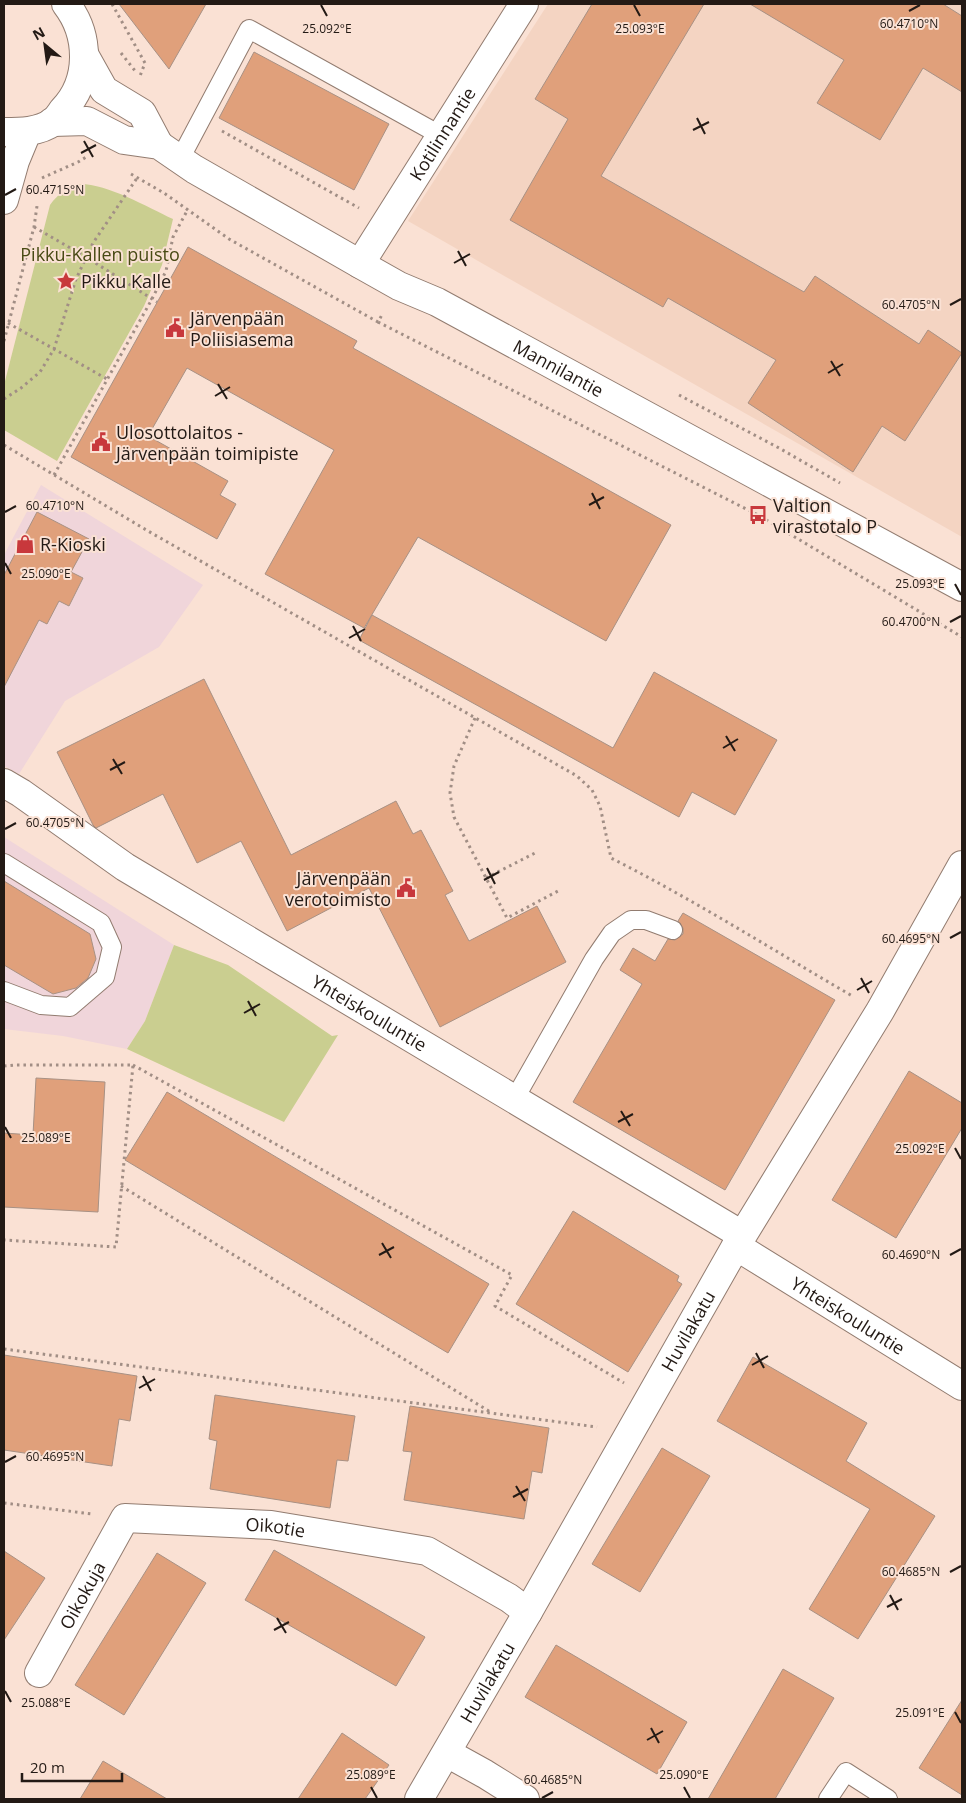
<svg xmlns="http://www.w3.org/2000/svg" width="966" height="1803" viewBox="0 0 966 1803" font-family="'Open Sans',sans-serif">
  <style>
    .commercial { fill: #f0d5da }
    .built { fill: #f4d4c2 }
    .green { fill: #cace90 }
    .building { fill: #e0a07b; stroke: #a89184 }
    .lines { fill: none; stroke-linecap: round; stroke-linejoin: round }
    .service-casing { stroke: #927c70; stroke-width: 20 }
    .minor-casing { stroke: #927c70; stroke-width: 30 }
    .secondary-casing { stroke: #927c70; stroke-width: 30 }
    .path { stroke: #a18e85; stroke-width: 3; stroke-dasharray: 2.5 4; stroke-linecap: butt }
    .service { stroke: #fff; stroke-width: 18 }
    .minor { stroke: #fff; stroke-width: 28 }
    .secondary { stroke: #fff; stroke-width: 28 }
    .ticks { fill: none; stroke: #231a15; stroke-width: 2 }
    .labels { text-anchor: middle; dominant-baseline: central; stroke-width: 4; stroke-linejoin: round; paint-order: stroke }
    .street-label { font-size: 18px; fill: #231a15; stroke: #fae1d4 }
    .park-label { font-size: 18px; fill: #484a14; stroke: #fae1d4 }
    .poi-label { font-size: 18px; fill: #231a15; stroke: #fae1d4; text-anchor: start }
    .ticks-label { font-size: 12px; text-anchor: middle; fill: #231a15; stroke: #fae1d4; stroke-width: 4; stroke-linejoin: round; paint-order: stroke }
  </style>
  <rect width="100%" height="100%" fill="#fae1d4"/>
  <g class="commercial">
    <path d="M41,485L203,585L159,647L65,701L19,774L4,766V555Z"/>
    <path d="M4,837L174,945L145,1021L127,1049L63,1036L4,1029Z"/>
  </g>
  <path class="built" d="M548,4H962V537L408,221Z"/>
  <g class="green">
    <path d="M80,184C108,184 147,207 173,219L162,265L144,306L57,461L4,430V385L50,205C58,194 66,188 80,184Z"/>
    <path d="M174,945L228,965L332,1036L338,1035L284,1122L127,1049L145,1021Z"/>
  </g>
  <g class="building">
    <path d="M119,4H206L169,69Z"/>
    <path d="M592,4H704L601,176L804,292L815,276L919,344L928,330L962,353L905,441L882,426L853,472L748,403L776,360L668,298L663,307L510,220L568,119L535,99Z"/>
    <path d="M750,4H943L962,16V92L923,68L880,140L817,103L844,60Z"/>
    <path d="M254,52L389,124L354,190L219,118Z"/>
    <path d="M188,247L357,341L353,348L671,525L606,641L418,537L364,628L265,574L334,450L187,368L148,436L228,481L220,495L236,504L217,539L71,457Z"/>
    <path d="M37,512L89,539L71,572L83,578L69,606L59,601L47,624L39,620L4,687V575Z"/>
    <path d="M372,615L613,748L654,672L777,740L735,815L692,792L679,817L359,640Z"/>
    <path d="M204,679L291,855L396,801L413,834L421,830L453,891L445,895L469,941L537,906L566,962L440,1027L369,888L287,931L241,841L197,863L163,794L96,828L93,825L57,752Z"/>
    <path d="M4,881L90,934L96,959L88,978L76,988L53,994L4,965Z"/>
    <path d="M683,913L835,1000L725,1190L573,1102L642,984L620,970L633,948L655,961L668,939L675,940L683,934V928L678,921Z"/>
    <path d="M909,1071L962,1103V1128L896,1238L832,1200Z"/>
    <path d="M36,1078L105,1082L98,1212L4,1207V1133L33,1135Z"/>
    <path d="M167,1092L489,1284L448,1353L125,1160Z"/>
    <path d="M573,1211L679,1276L677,1281L682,1284L628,1372L516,1304Z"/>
    <path d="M4,1355L137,1376L130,1421L119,1419L112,1466L4,1450Z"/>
    <path d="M753,1357L867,1423L846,1461L935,1516L858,1639L809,1609L870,1509L717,1421Z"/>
    <path d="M215,1395L355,1416L348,1461L337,1460L330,1508L210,1489L217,1441L209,1439Z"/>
    <path d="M410,1406L549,1428L542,1473L532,1471L524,1519L404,1500L412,1452L403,1451Z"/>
    <path d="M662,1448L710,1476L640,1592L592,1564Z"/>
    <path d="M274,1550L425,1637L396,1686L245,1600Z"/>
    <path d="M4,1551L45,1578L4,1640Z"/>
    <path d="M157,1553L206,1583L124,1715L75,1685Z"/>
    <path d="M556,1645L687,1722L657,1774L525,1697Z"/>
    <path d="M783,1669L834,1698L775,1799H708Z"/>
    <path d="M962,1700V1795L919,1768Z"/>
    <path d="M342,1733L389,1765L365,1799H298Z"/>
    <path d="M103,1761L167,1799H80Z"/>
  </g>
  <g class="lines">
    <g class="service-casing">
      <g id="service">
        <path d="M180,159L249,29L440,135"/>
        <path d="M4,863L101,923L112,947L105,977L70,1007L41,1005L4,991"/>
        <path d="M514,1100L594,959L612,933L631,920H646L673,930"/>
        <path d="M828,1799L846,1772L888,1799"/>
      </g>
    </g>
    <g class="minor-casing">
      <g id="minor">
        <path d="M85,56L104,90L142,113L159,145"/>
        <path id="s1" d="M52,122L87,121L124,140L159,145L194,169L360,264L399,286L437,302L962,587"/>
        <path id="s2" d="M360,264L524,4"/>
        <path id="s3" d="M4,783L21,793L125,867L742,1235"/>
        <path id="s4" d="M736,1246L962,1386"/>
        <path id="s5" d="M39,1673L125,1518L271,1525L427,1551L509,1598L528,1612"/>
        <path d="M447,1753L485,1774L525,1799"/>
        <path id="s6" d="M419,1799L528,1612L736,1246L880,1011L962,865"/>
      </g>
    </g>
    <g class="secondary-casing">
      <g id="secondary">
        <path d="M4,132C20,132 39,132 53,122C57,119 60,114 63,110C91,81 90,35 66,4"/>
        <path d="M4,200L15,161L27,132"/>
      </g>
    </g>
    <g class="path">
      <path d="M112,4L145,63L140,76"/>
      <path d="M121,53L136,72"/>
      <path d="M222,131L359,208"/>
      <path d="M131,174L164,193L229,239L378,322L383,313"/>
      <path d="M42,178L78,162L88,156"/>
      <path d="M34,227L86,257L157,302"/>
      <path d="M378,322L758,515L962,637"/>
      <path d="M8,323L107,379"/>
      <path d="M4,341L34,227L37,206"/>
      <path d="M679,395L779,448L840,483"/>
      <path d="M4,399L21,388L40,372L54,349L76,279L93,243L137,178"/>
      <path d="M4,445L148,531L577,776L592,790L600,806L611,858C694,900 773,950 854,997"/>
      <path d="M54,475L152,299L166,271L173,237L188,209"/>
      <path d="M475,718L454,766L450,793L454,817L507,918L558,891"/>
      <path d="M486,878L537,852"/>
      <path d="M133,1065L512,1275L495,1306L624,1383"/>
      <path d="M4,1066L15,1065H133L116,1247L4,1240"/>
      <path d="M121,1186L492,1413"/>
      <path d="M4,1349L597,1427"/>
      <path d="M4,1503L92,1514"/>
    </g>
    <use href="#service" class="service"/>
    <use href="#minor" class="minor"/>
    <use href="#secondary" class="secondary"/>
  </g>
  <path class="ticks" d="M321,5L327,16M634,5L640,16M909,11L920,5M697,118L705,134M693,130L709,122M84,141L93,157M81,153L96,145M5,195L16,189M458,251L466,266M454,263L470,254M950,305L961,299M831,361L840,376M828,373L843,364M218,384L227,399M215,396L230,387M592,493L600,509M589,505L604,497M5,512L16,506M5,563L11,574M955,584L961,595M950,622L961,616M353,626L361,641M349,638L365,629M726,736L735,751M723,748L738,739M113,759L122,774M110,770L125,762M5,829L16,823M487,868L495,884M484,880L499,872M950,938L961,932M861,978L869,993M857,990L872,981M248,1001L256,1016M244,1013L260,1004M621,1111L630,1126M618,1122L633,1114M5,1127L11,1138M955,1148L961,1159M382,1243L391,1258M379,1255L394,1247M950,1255L961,1249M756,1353L764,1368M752,1365L768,1356M143,1376L151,1391M139,1388L155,1379M5,1462L16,1456M516,1486L525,1501M513,1497L528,1489M950,1572L961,1566M890,1595L898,1610M887,1607L902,1599M277,1618L286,1633M274,1630L289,1622M5,1691L11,1702M955,1712L961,1723M651,1728L659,1743M647,1740L663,1731M371,1787L377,1798M684,1787L690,1798M542,1798L553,1792"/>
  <defs>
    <g id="sight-bare" transform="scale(1.5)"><path d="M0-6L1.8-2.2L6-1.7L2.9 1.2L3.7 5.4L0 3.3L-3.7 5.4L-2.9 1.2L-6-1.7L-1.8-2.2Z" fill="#c8383c" stroke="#fae1d4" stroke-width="2.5" paint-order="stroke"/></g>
    <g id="civic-bare" transform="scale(1.5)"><path d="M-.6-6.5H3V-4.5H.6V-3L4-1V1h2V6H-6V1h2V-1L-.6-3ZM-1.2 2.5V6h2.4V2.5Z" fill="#c8383c" stroke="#fae1d4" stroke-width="2.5" paint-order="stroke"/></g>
    <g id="bus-bare" transform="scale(1.5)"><path d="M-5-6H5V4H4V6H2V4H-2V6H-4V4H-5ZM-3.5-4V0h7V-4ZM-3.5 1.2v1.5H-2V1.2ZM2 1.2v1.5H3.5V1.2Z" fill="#c8383c" stroke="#fae1d4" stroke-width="2.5" paint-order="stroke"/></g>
    <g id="shop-bare" transform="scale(1.5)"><path d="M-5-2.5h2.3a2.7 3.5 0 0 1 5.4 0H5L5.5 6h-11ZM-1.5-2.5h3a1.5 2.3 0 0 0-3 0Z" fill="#c8383c" stroke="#fae1d4" stroke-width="2.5" paint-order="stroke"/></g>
  </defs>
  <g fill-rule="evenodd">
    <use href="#sight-bare" x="66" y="281"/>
    <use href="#civic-bare" x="175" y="328"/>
    <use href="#civic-bare" x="101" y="442"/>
    <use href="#bus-bare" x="758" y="515"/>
    <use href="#shop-bare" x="25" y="544"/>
    <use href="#civic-bare" x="406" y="888"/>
  </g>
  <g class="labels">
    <g class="street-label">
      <text stroke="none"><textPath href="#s2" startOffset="154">Kotilinnantie</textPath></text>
      <text stroke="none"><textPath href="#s1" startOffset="570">Mannilantie</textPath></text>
      <text stroke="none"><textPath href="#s3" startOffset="432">Yhteiskouluntie</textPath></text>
      <text stroke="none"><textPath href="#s4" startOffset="132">Yhteiskouluntie</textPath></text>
      <text stroke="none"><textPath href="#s6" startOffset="540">Huvilakatu</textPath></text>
      <text stroke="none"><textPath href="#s5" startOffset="328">Oikotie</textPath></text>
      <text stroke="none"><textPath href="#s5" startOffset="89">Oikokuja</textPath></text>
      <text stroke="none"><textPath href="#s6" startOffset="135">Huvilakatu</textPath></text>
    </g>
    <g class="park-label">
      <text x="100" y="254">Pikku-Kallen puisto</text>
    </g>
    <g class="poi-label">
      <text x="81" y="281">Pikku Kalle</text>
      <text x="190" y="318">Järvenpään<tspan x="190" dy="21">Poliisiasema</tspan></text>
      <text x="116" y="432">Ulosottolaitos -<tspan x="116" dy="21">Järvenpään toimipiste</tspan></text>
      <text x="773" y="505">Valtion<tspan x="773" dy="21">virastotalo P</tspan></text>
      <text x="40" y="544">R-Kioski</text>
      <text x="391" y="878" text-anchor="end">Järvenpään<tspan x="391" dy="21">verotoimisto</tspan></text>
    </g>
  </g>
  <g class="ticks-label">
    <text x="909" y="28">60.4710°N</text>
    <text x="327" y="33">25.092°E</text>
    <text x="640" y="33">25.093°E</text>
    <text x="55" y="194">60.4715°N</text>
    <text x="911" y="309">60.4705°N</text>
    <text x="55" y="510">60.4710°N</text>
    <text x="46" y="578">25.090°E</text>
    <text x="920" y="588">25.093°E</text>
    <text x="911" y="626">60.4700°N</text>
    <text x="55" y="827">60.4705°N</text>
    <text x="911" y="943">60.4695°N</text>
    <text x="46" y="1142">25.089°E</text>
    <text x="920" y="1153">25.092°E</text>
    <text x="911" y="1259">60.4690°N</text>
    <text x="55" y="1461">60.4695°N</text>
    <text x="911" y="1576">60.4685°N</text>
    <text x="46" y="1707">25.088°E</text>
    <text x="920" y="1717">25.091°E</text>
    <text x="371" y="1779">25.089°E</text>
    <text x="684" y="1779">25.090°E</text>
    <text x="553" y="1784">60.4685°N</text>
  </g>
  <rect width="966" height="1803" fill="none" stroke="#231a15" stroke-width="10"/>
  <g transform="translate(45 45) rotate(331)" stroke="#fae1d4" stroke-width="4" paint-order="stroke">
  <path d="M0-4L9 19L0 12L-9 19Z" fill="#231a15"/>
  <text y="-8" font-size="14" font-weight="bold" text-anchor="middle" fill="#231a15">N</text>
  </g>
  <path d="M22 1773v8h100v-8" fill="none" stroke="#231a15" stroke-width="2.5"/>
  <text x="30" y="1773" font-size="15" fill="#231a15" stroke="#fae1d4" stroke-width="4" paint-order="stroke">20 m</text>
</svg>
